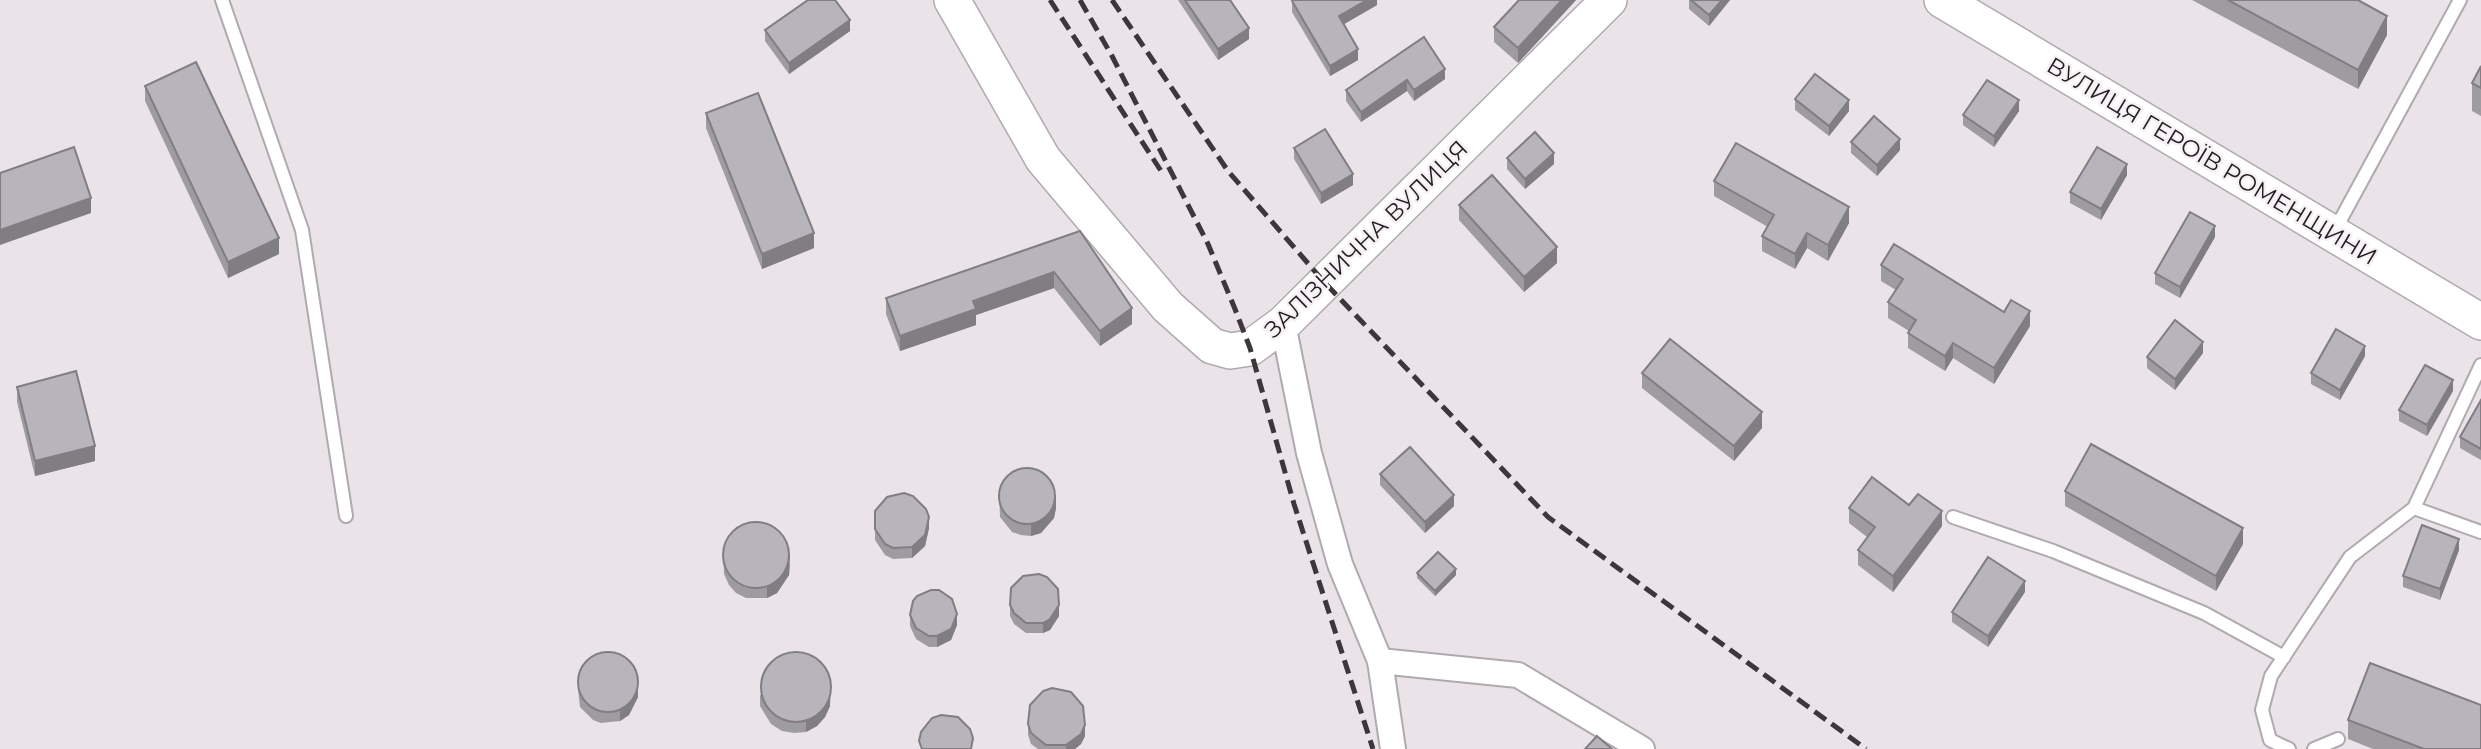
<svg xmlns="http://www.w3.org/2000/svg" width="2481" height="749" viewBox="0 0 2481 749" font-family="Montserrat,sans-serif">
  <style>
    .lines { fill: none; stroke-linecap: round; stroke-linejoin: round }
    .lane-casing { stroke: #b0aaae; stroke-width: 16 }
    .street-casing { stroke: #b0aaae; stroke-width: 28 }
    .secondary-casing { stroke: #b0aaae; stroke-width: 38 }
    .lane { stroke: #fff; stroke-width: 12 }
    .street { stroke: #fff; stroke-width: 24 }
    .secondary { stroke: #fff; stroke-width: 35 }
    .rail { stroke: #3b373a; stroke-width: 5; stroke-dasharray: 14 7; stroke-linecap: butt }
    .wall { fill: #9e9ba1 }
    .shaded-wall { fill: #817e83 }
    .building { fill: #b8b4bb; stroke: #817e83; stroke-width: 2 }
    .labels { text-anchor: middle; dominant-baseline: central; stroke-width: 5; stroke-linejoin: round; paint-order: stroke }
    .street-label { font-size: 23px; fill: #221f21; stroke: #f7f0f5 }
  </style>
  <rect width="100%" height="100%" fill="#eae3e8"/>
  <g class="lines">
    <g class="lane-casing">
      <g id="lane">
        <path d="M222,0L302,230L346,516"/>
        <path d="M2335,230L2460,0"/>
        <path d="M2414,508L2481,532"/>
        <path d="M1953,517L2053,551L2204,613L2284,657"/>
        <path d="M2289,749L2270,740L2262,710L2271,676L2350,557L2414,508L2481,365"/>
        <path d="M2314,749L2338,739"/>
      </g>
    </g>
    <g class="street-casing">
      <g id="street">
        <path d="M1283,324L1309,453L1340,564L1380,661L1393,749"/>
        <path d="M1380,661L1518,675L1642,749"/>
      </g>
    </g>
    <g class="secondary-casing">
      <g id="secondary">
        <path d="M952,0L1043,159L1168,307L1212,346L1230,351L1250,348L1283,324L1609,0"/>
        <path d="M1942,0L2481,322"/>
      </g>
    </g>
    <use href="#lane" class="lane"/>
    <use href="#street" class="street"/>
    <use href="#secondary" class="secondary"/>
    <g class="rail">
      <path d="M1050,0L1163,174"/>
      <path d="M1080,0L1112,56L1208,244L1235,309L1250,348L1294,504L1373,749"/>
      <path d="M1112,0L1228,171L1325,283L1548,517L1866,749"/>
    </g>
  </g>
  <g class="wall">
    <path d="M1178,0H1230L1249,39L1218,60Z"/>
    <path d="M1377,0V5L1344,24L1358,60L1330,76L1292,12V1Z"/>
    <path d="M1519,0H1576L1518,63L1494,42V27Z"/>
    <path d="M1689,0H1730L1709,26L1689,9Z"/>
    <path d="M2192,0H2358L2387,35L2358,89Z"/>
    <path d="M765,30L850,31L789,74L765,41Z"/>
    <path d="M1424,37L1445,79L1414,101L1407,91L1361,122L1346,101V90Z"/>
    <path d="M2481,66V116L2472,111V83Z"/>
    <path d="M145,86L279,254L228,278L145,101Z"/>
    <path d="M1795,99L1849,111L1829,136L1795,110Z"/>
    <path d="M2019,111L1994,147L1963,125V115Z"/>
    <path d="M706,113L814,248L762,269L706,128Z"/>
    <path d="M1851,142L1900,150L1877,176L1851,153Z"/>
    <path d="M1294,148L1353,185L1321,204L1294,159Z"/>
    <path d="M1507,158L1554,164L1525,189L1507,169Z"/>
    <path d="M2127,175L2101,220L2070,203V192Z"/>
    <path d="M1714,181L1849,223L1828,261L1807,248L1795,269L1762,251V236L1768,227L1714,196Z"/>
    <path d="M1459,205L1557,263L1524,292L1459,220Z"/>
    <path d="M1080,231L1132,324L1100,346L1054,288L976,315V325L900,351L886,314V298Z"/>
    <path d="M2215,237L2180,298L2155,284V273Z"/>
    <path d="M1881,265L2004,312L2030,326L1994,384L1953,358L1945,371L1908,348V333L1909,331L1888,318V302L1896,290L1881,281Z"/>
    <path d="M2203,353L2175,390L2147,368V357Z"/>
    <path d="M2365,356L2340,400L2311,384V373Z"/>
    <path d="M1642,373L1762,428L1734,461L1642,388Z"/>
    <path d="M17,387L95,461L35,476L17,402Z"/>
    <path d="M2453,391L2427,436L2399,421V410Z"/>
    <path d="M2481,400V460L2460,448V437Z"/>
    <path d="M1380,474L1454,506L1425,533L1380,485Z"/>
    <path d="M999,489L1056,508L1054,518L1041,533L1031,536L1021,535L1012,532L1000,517Z"/>
    <path d="M2065,491L2243,544L2216,591L2065,506Z"/>
    <path d="M1909,505L1942,526L1893,592L1858,565V550L1867,537L1849,523V508Z"/>
    <path d="M875,511L929,528L925,546L912,558L893,559L885,555L875,540Z"/>
    <path d="M2459,550L2440,600L2403,587V576Z"/>
    <path d="M723,552L790,564L789,575L777,593L767,598H746L736,593L729,585L724,574Z"/>
    <path d="M1417,573L1456,575L1435,596L1417,578Z"/>
    <path d="M2025,592L1988,647L1952,622V612Z"/>
    <path d="M1010,605L1059,616L1050,630L1043,633H1026L1014,624L1010,616Z"/>
    <path d="M910,615L957,625L951,640L937,647H929L916,639L910,626Z"/>
    <path d="M578,678L638,697L629,715L620,721L601,723L593,720L580,707L578,689Z"/>
    <path d="M760,695L830,706L825,717L817,726L806,732L794,733L782,731L771,724L760,706Z"/>
    <path d="M2348,720L2481,749H2373L2348,739Z"/>
    <path d="M1028,724L1085,736L1081,744L1075,749H1038L1031,744L1028,735Z"/>
  </g>
  <g class="shaded-wall">
    <path d="M1367,0H1377V5L1339,27V16Z"/>
    <path d="M1562,0H1576L1518,63V48Z"/>
    <path d="M1722,0H1730L1709,26V15Z"/>
    <path d="M2387,16V35L2358,89V70Z"/>
    <path d="M850,20V31L789,74V63Z"/>
    <path d="M1249,28V39L1218,60V49Z"/>
    <path d="M1358,49V60L1330,76V66Z"/>
    <path d="M1445,69V79L1414,101V90Z"/>
    <path d="M1407,80V91L1361,122V112Z"/>
    <path d="M1849,100V111L1829,136V126Z"/>
    <path d="M2019,100V111L1994,147V136Z"/>
    <path d="M1900,139V150L1877,176V165Z"/>
    <path d="M1554,153V164L1525,189V179Z"/>
    <path d="M2127,164V175L2101,220V209Z"/>
    <path d="M1353,174V185L1321,204V193Z"/>
    <path d="M91,198V213L0,245V230Z"/>
    <path d="M1849,207V223L1828,261V245Z"/>
    <path d="M2215,226V237L2180,298V287Z"/>
    <path d="M814,233V248L762,269V254Z"/>
    <path d="M1807,233V248L1795,269V254Z"/>
    <path d="M279,238V254L228,278V262Z"/>
    <path d="M1557,247V263L1524,292V277Z"/>
    <path d="M1054,272V288L976,315V325L900,351V336L973,301Z"/>
    <path d="M1132,308V324L1100,346V331Z"/>
    <path d="M2030,311V326L1994,384V368Z"/>
    <path d="M2203,342V353L2175,390V379Z"/>
    <path d="M1953,343V358L1945,371V356Z"/>
    <path d="M2365,346V356L2340,400V390Z"/>
    <path d="M2453,380V391L2427,436V425Z"/>
    <path d="M1762,412V428L1734,461V446Z"/>
    <path d="M95,446V461L35,476V461Z"/>
    <path d="M1454,495V506L1425,533V522Z"/>
    <path d="M1056,497V508L1054,518L1041,533L1031,536V525Z"/>
    <path d="M1942,511V526L1893,592V576Z"/>
    <path d="M929,517V528L925,546L912,558V547Z"/>
    <path d="M2243,528V544L2216,591V576Z"/>
    <path d="M2459,539V550L2440,600V589Z"/>
    <path d="M790,554L789,575L777,593L767,598V587Z"/>
    <path d="M1456,569V575L1435,596V591Z"/>
    <path d="M2025,581V592L1988,647V636Z"/>
    <path d="M1059,605V616L1050,630L1043,633V623Z"/>
    <path d="M957,614V625L951,640L937,647V636Z"/>
    <path d="M831,683L830,706L825,717L817,726L806,732V721Z"/>
    <path d="M638,686V697L629,715L620,721V710Z"/>
    <path d="M1085,725V736L1081,744L1075,749H1066V745Z"/>
  </g>
  <g class="building">
    <path d="M808,0H835L850,20L789,63L765,30Z"/>
    <path d="M1185,0H1230L1249,28L1218,49Z"/>
    <path d="M1293,0H1367L1339,16L1358,49L1330,66L1292,1Z"/>
    <path d="M1519,0H1562L1518,48L1494,27Z"/>
    <path d="M1691,0H1722L1709,15Z"/>
    <path d="M2228,0H2358L2387,16L2358,70Z"/>
    <path d="M1424,37L1445,69L1414,90L1407,80L1361,112L1346,90Z"/>
    <path d="M196,62L279,238L228,262L145,86Z"/>
    <path d="M2481,66V88L2472,83Z"/>
    <path d="M1815,74L1849,100L1829,126L1795,99Z"/>
    <path d="M1987,80L2019,100L1994,136L1963,115Z"/>
    <path d="M758,93L814,233L762,254L706,113Z"/>
    <path d="M1874,116L1900,139L1877,165L1851,142Z"/>
    <path d="M1325,129L1353,174L1321,193L1294,148Z"/>
    <path d="M1535,132L1554,153L1525,179L1507,158Z"/>
    <path d="M1736,143L1849,207L1828,245L1807,233L1795,254L1762,236L1774,215L1714,181Z"/>
    <path d="M74,147L91,198L0,230V173Z"/>
    <path d="M2097,147L2127,164L2101,209L2070,192Z"/>
    <path d="M1492,175L1557,247L1524,277L1459,205Z"/>
    <path d="M2190,212L2215,226L2180,287L2155,273Z"/>
    <path d="M1080,231L1132,308L1100,331L1054,272L973,301L976,309L900,336L886,298Z"/>
    <path d="M1894,244L2004,312L2011,300L2030,311L1994,368L1953,343L1945,356L1908,333L1916,320L1888,302L1903,279L1881,265Z"/>
    <path d="M2175,320L2203,342L2175,379L2147,357Z"/>
    <path d="M2336,329L2365,346L2340,390L2311,373Z"/>
    <path d="M1670,339L1762,412L1734,446L1642,373Z"/>
    <path d="M2425,365L2453,380L2427,425L2399,410Z"/>
    <path d="M76,371L95,446L35,461L17,387Z"/>
    <path d="M2481,400V449L2460,437Z"/>
    <path d="M2091,444L2243,528L2216,576L2065,491Z"/>
    <path d="M1410,447L1454,495L1425,522L1380,474Z"/>
    <circle cx="1027" cy="496" r="28"/>
    <path d="M1872,477L1909,505L1918,494L1942,511L1893,576L1858,550L1875,527L1849,508Z"/>
    <path d="M904,493L913,496L926,509L929,517L925,535L912,547L893,548L885,544L875,529V511L887,497Z"/>
    <circle cx="756" cy="555" r="33"/>
    <path d="M2422,525L2459,539L2440,589L2403,576Z"/>
    <path d="M1438,552L1456,569L1435,591L1417,573Z"/>
    <path d="M1988,557L2025,581L1988,636L1952,612Z"/>
    <path d="M1039,574L1047,577L1058,589L1059,605L1050,619L1043,623H1026L1014,613L1010,605L1011,588L1023,576Z"/>
    <path d="M931,590H939L952,599L957,614L951,629L937,636H929L916,628L910,615L913,601L917,596Z"/>
    <circle cx="796" cy="687" r="35"/>
    <circle cx="608" cy="682" r="30"/>
    <path d="M2370,663L2481,705V749H2424L2348,720Z"/>
    <path d="M1052,688L1071,692L1083,706L1085,725L1081,734L1066,745H1046L1031,733L1028,724L1030,705L1043,691Z"/>
    <path d="M941,715L958,717L970,729L973,738L971,749H922L919,741L921,732L932,718Z"/>
    <path d="M1597,736L1612,749H1585Z"/>
  </g>
  <g class="labels">
    <g class="street-label">
      <text transform="translate(2212 161) rotate(31)">ВУЛИЦЯ ГЕРОЇВ РОМЕНЩИНИ</text>
      <text transform="translate(1366 239) rotate(-44)">ЗАЛІЗНИЧНА ВУЛИЦЯ</text>
    </g>
  </g>
</svg>
